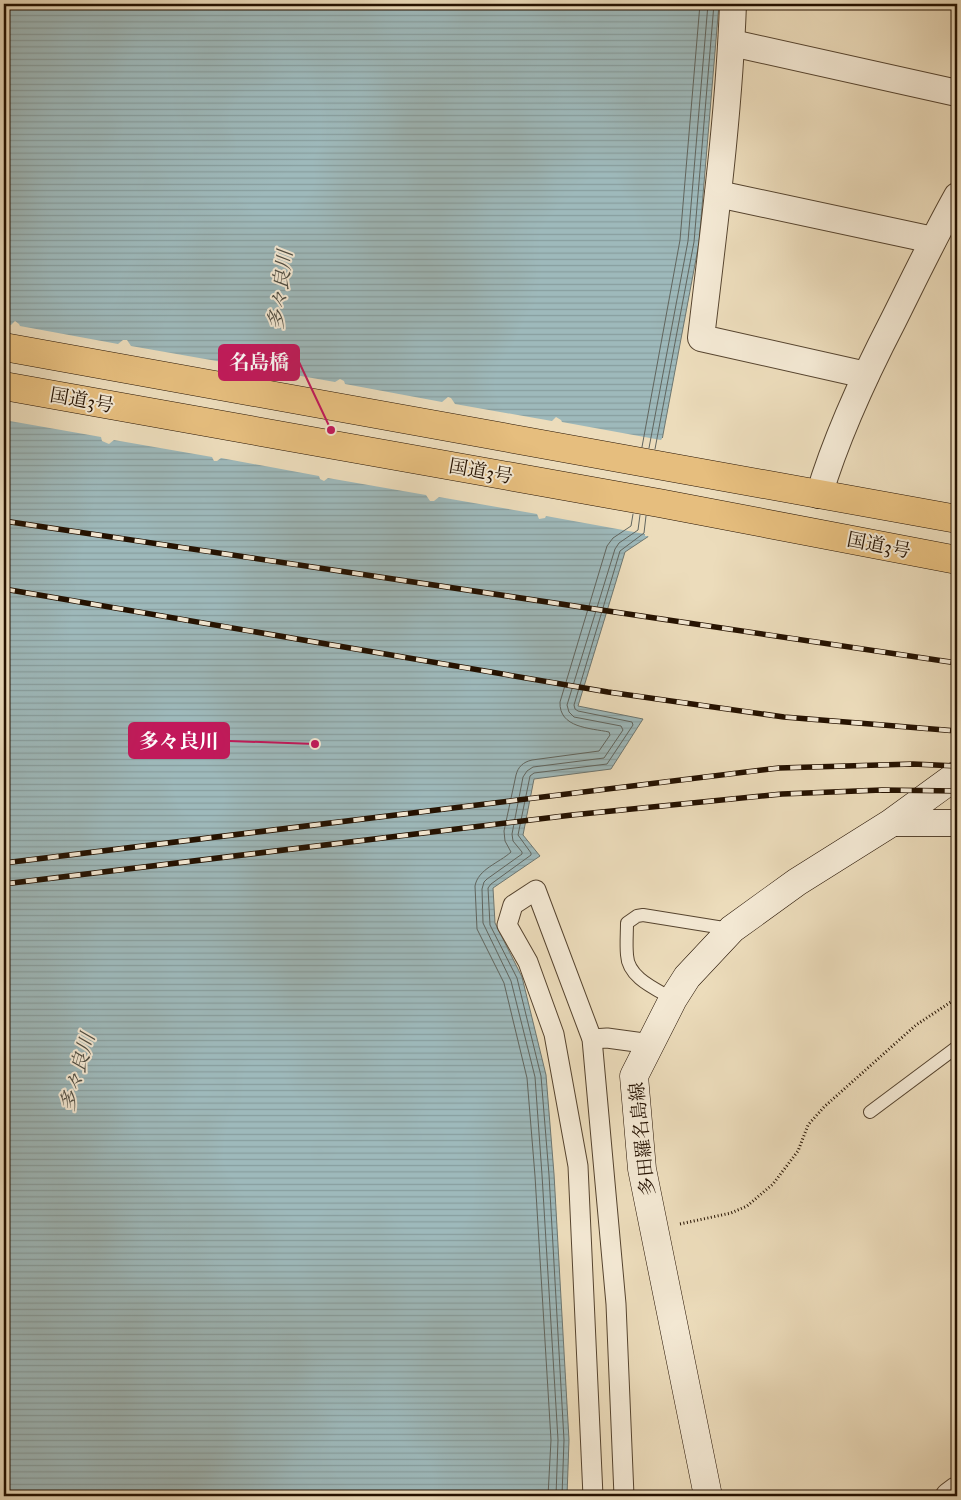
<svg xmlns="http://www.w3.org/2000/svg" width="961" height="1500" viewBox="0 0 961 1500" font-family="'IM FELL Great Primer','Noto Serif JP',serif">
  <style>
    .water { fill: url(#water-rules); stroke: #6d7670 }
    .pier { fill: #ecdcbb }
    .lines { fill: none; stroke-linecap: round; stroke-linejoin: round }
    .shore { stroke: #61655e; stroke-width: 1 }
    .service-casing { stroke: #56442f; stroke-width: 14 }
    .pedestrian-casing { stroke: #56442f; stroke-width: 21 }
    .minor-casing { stroke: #56442f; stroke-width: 28 }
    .secondary-casing { stroke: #241100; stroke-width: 29 }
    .trunk-casing { stroke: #241100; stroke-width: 29 }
    .path { stroke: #241100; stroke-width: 3; stroke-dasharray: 1 2.5; stroke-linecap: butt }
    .service { stroke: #f3e8d3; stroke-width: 12 }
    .pedestrian { stroke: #f3e8d3; stroke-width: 19 }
    .minor { stroke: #f3e8d3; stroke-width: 26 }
    .secondary { stroke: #f3e8d3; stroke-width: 28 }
    .trunk { stroke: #e6be7e; stroke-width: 28 }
    .rail-casing { stroke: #241100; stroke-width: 5.5 }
    .rail { stroke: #f3e8d3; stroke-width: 4; stroke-dasharray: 11; stroke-linecap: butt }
    .labels { text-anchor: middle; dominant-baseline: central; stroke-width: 4; stroke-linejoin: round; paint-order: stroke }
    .street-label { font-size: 19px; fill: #241100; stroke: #f3e8d3 }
    .water-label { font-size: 20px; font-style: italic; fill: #4f4c41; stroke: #f3e8d3 }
    .leader { fill: none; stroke: #c2185b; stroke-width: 2 }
    .callout-dot { fill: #c2185b; stroke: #f3e8d3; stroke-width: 2 }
    .callout { fill: #c2185b; stroke: #c2185b; stroke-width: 2 }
    .callout-label { font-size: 20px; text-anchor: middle; font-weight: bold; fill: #fff }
  </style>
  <defs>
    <pattern id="water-rules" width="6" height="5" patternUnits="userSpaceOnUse" patternTransform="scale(1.25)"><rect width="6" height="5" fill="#9eb9bb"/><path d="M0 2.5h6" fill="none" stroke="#889e9f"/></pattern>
  </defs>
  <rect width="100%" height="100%" fill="#ecdcbb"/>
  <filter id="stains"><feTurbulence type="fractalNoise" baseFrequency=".004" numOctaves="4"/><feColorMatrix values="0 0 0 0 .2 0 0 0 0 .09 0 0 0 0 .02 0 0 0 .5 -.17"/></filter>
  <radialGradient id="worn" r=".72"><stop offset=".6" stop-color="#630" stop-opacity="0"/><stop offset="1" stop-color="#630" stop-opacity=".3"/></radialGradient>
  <path class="water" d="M4,4H719L699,243L662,440L649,536L625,552L578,706L643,719L611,769L534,779L523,835L540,856L493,888L495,923L522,977L546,1075L554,1174L569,1440L567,1496H4Z"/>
  <path class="pier" d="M15,321L19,324L20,326L118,344L123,340H127L131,346L228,363L232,360L237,362L238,365L335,382L340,379L344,381L345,384L442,402L448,397L451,398L455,404L552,421L556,417L561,420L562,422L661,440L662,438H665L651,537L649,538L648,536H645V534L546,516L545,518L539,519L537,514L439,497L434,501H430L426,495L328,478L324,481L320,479L319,476L221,458L217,461H214L212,457L114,440L109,444L102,441L101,437L4,420V323L11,325Z"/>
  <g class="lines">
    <g class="shore">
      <path d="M642,447L680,240L700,4"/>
      <path d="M649,448L688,241L708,4"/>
      <path d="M655,449L694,242L714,4"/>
      <path d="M548,1496L551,1440L535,1176L527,1078L504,983L477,929L475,886C478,869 499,863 511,852L505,841L504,831L516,775C518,767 523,762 532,760L599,751L610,735L609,732C590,728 559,728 560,702L607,546L613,538L631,526L633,514"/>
      <path d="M556,1496L558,1440L542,1175L535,1077L511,981L483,923L482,889L484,882L487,879L522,854V852L513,841L512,834L523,777L527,771L533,767L604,758L623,730L621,726L574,717L569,712L567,705L615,549L619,543L638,530L640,515"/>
      <path d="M562,1496L564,1440L549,1175L541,1076L517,978L490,925L488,888L491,884L531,855V853L518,835L530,776L534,773L607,764L633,725L632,722L578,711L575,709L574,705L620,551L644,533L646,516"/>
    </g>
    <g class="service-casing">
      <g id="service">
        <path d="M673,999C656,989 628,978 627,955C626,944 627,933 627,923L637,916L643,915L730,929"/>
        <path d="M870,1112L957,1047"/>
      </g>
    </g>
    <g class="pedestrian-casing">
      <g id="pedestrian">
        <path d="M592,1039L607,1038L651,1044"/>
        <path d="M593,1496L578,1166L554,1034L528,962L507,925L513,905L536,890L592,1039L616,1304L624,1496"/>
      </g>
    </g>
    <g class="minor-casing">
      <g id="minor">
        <path d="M733,4C729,115 714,227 701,338L866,375"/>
        <path d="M732,43L957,93"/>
        <path d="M718,194L933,240"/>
        <path d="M819,495C837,435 864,377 893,321C914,279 934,237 957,196"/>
        <path d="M891,823H957"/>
        <path d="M949,1496L957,1490"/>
      </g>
    </g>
    <g class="secondary-casing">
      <path id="secondary" d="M708,1496L642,1169L634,1076L673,999L687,977L732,929L797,882L891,823L957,775"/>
    </g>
    <g class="trunk-casing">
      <g id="trunk">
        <path d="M4,347L957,519"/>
        <path d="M4,386L659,503L957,560"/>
      </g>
    </g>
    <path class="path" d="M680,1224L731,1213L747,1206L773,1184L798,1151L808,1125L824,1107L916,1025L957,998"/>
    <use href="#service" class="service"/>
    <use href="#pedestrian" class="pedestrian"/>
    <use href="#minor" class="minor"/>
    <use href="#secondary" class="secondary"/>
    <use href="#trunk" class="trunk"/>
    <g class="rail-casing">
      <g id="rail">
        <path d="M4,521L957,663"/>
        <path d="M4,589L608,692L784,717L957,731"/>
        <path d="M4,863L779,768L913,764L957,766"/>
        <path d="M4,884L572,815L782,794L882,790L957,791"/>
      </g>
    </g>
    <use href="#rail" class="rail"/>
  </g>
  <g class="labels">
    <g class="street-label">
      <text transform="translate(82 400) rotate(10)">国道3号</text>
      <text transform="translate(481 471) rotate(10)">国道3号</text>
      <text transform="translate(879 545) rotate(11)">国道3号</text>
      <text transform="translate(642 1139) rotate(-96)">多田羅名島線</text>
    </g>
    <g class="water-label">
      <text transform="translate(280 290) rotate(-83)">多々良川</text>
      <text transform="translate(77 1072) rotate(-74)">多々良川</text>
    </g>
  </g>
  <path class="leader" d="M331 430L299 362M315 744L229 741"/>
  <g class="callout-dot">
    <circle cx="331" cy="430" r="5"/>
    <circle cx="315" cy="744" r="5"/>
  </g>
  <g class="callout">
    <rect x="219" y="345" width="80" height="35" rx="5"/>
    <rect x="129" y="723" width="100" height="35" rx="5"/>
  </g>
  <g class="callout-label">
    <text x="259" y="369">名島橋</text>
    <text x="179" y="748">多々良川</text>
  </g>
  <rect width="961" height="1500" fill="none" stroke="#ecdcbb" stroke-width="20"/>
  <rect x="5" y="5" width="951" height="1490" fill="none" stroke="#241100" stroke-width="2.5"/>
  <rect x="10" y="10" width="941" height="1480" fill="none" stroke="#241100"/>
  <rect width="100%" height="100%" filter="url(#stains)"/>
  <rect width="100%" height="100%" fill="url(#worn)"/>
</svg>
